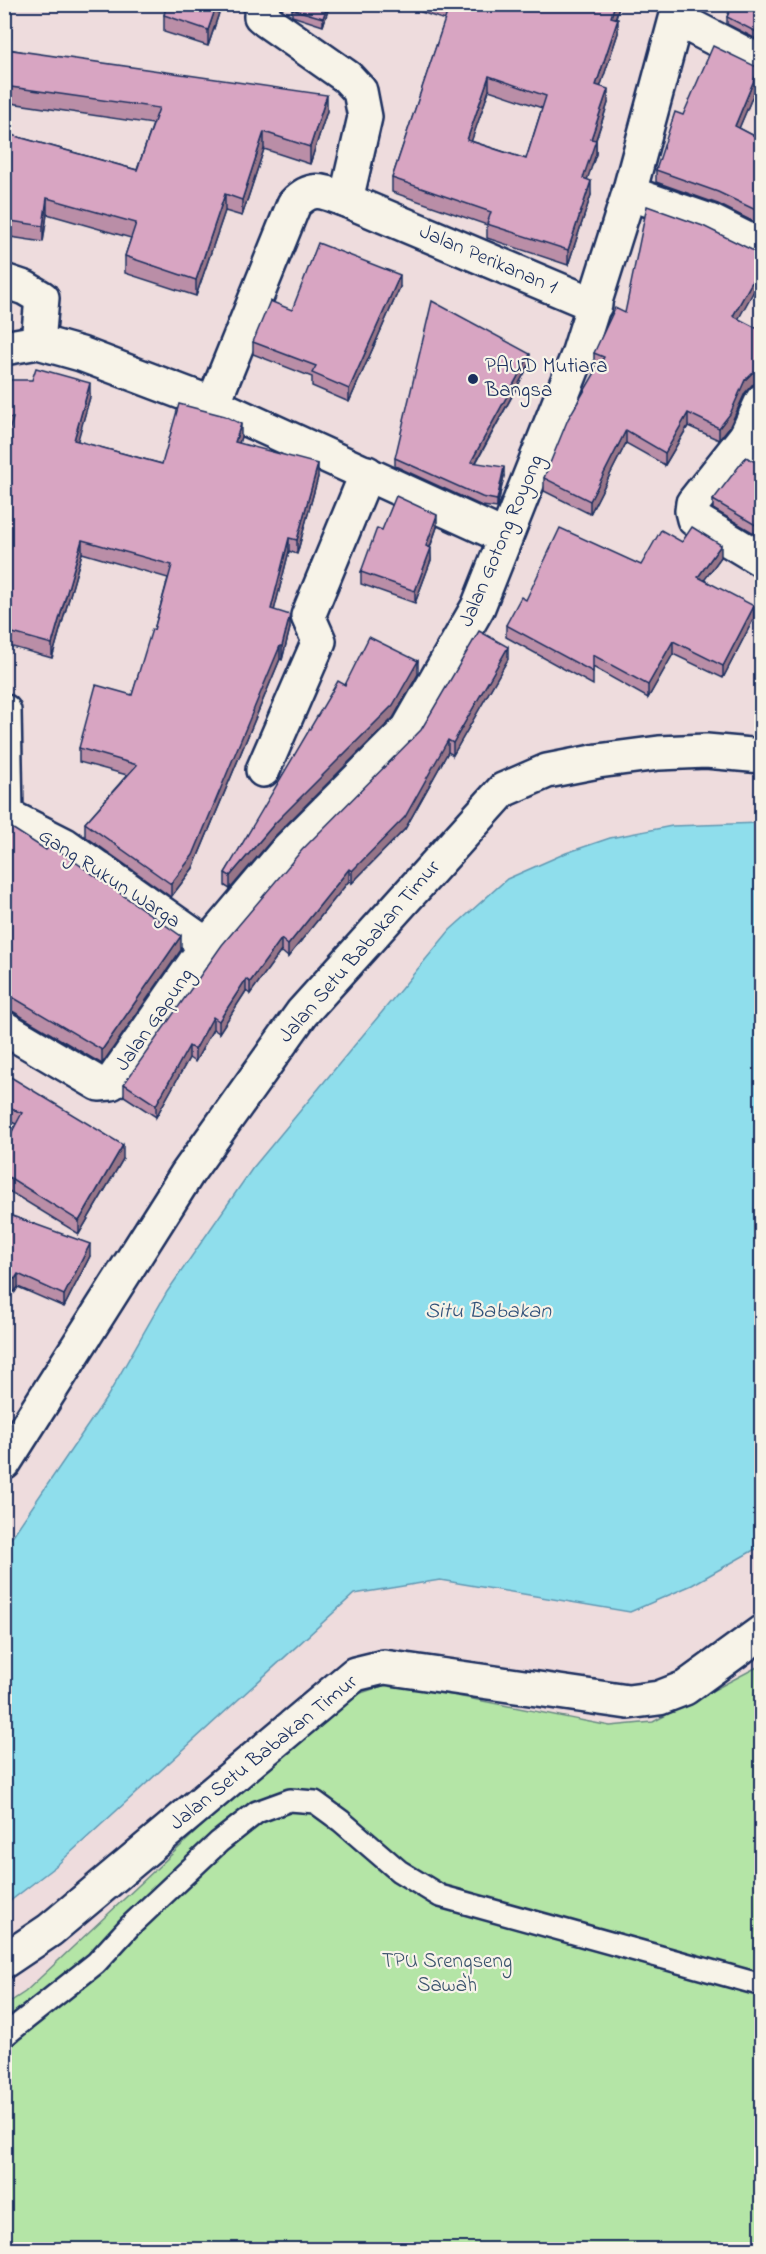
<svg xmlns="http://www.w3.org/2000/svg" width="766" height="2254" viewBox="0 0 766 2254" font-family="'Indie Flower',sans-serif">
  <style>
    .green { fill: #b4e5a6; stroke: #688a82; stroke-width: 1.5 }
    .water { fill: #8fdeec; stroke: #6198b3; stroke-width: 1.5 }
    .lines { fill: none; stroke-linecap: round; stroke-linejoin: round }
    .service-casing { stroke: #1b2f5e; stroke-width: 26 }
    .minor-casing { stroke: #1b2f5e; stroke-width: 38 }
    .service { stroke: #f7f3e8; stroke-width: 21 }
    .minor { stroke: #f7f3e8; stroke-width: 33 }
    .wall { fill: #ba8ea7; stroke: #1b2f5e; stroke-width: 1.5; fill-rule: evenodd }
    .shaded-wall { fill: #977488; stroke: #1b2f5e; stroke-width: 1.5 }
    .building { fill: #d8a5c2; stroke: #1b2f5e; stroke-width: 1.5; fill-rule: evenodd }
    .poi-dot { fill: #1b2f5e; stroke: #f7f3e8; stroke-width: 2 }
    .labels { text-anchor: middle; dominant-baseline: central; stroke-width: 4.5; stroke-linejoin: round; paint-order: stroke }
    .street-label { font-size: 21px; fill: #1b2f5e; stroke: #f7f3e8 }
    .poi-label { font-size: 21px; fill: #1b2f5e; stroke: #f7f3e8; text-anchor: start }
    .park-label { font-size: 21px; fill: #3a536c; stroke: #f7f3e8 }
    .water-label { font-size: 22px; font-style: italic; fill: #32527a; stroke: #f7f3e8 }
  </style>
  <rect width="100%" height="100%" fill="#eedcdd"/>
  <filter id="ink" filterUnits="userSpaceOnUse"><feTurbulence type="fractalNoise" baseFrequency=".0167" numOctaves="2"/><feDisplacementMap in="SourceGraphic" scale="12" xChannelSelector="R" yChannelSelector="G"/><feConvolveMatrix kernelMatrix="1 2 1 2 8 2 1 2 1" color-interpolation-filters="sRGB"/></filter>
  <g filter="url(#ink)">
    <path class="green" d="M761,1665V2249H5L4,2006L25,1992L334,1702L391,1683L610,1726L653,1722Z"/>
    <path class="water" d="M761,823V1546L692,1585L630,1612L440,1580L354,1594L57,1865L5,1905V1547L107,1397L167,1292L252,1169L450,930L507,879L566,853L610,838L672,826Z"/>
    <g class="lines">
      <g class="service-casing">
        <path id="service" d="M4,2036L96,1963L130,1926L219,1842L257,1812L290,1800L315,1802L341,1821L399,1871L440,1896L762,1985"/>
      </g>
      <g class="minor-casing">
        <g id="minor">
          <path d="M263,4L261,16L267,21L347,77L360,91L365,117L346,200"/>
          <path d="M677,19L762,63"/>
          <path d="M629,193L710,221L762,247"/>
          <path d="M4,281L25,288L42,298L38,342"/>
          <path d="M4,348L38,342L81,354L213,404L294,204C313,184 324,192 346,200L595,305"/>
          <path d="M762,401L746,436L747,444L762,455"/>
          <path d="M213,404L505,537"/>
          <path d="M746,436L693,503L692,511L694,519L762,560"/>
          <path d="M4,711L6,815L65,845L207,945"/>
          <path d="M263,770L319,641L308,616L367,473"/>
          <path d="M4,1028L99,1084L111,1083L207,945L288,849L408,729L478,607L578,355L629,193L680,4"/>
          <path d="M4,1463L187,1174L302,1013L503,790L547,771L598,761L659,753L706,751L762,756"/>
          <path d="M4,1961L50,1930L355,1674L384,1667L628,1702L659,1698L685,1688L762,1632"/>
        </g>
      </g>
      <use href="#service" class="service"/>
      <use href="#minor" class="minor"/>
    </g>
    <g class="wall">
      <path d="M4,4L11,36L9,49L327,111L310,164L264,149L242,216L225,211L196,296L125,273V256L131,238L47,214L43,242L4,236V133L137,170L153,124L4,102Z"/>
      <path d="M167,4H222L208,46L164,32V15Z"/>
      <path d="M294,4H330L323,26L292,16V9Z"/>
      <path d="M397,4H620L616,18L618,33L600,87L608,103L596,140V154L587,179L591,195L568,265L487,238V225L392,192V178L445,20ZM489,90L542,108L526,159L471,141Z"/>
      <path d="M721,4H762V42L727,24V17L730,10Z"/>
      <path d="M759,81L739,128L762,140V226L718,204L656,182V170L683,115Z"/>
      <path d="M754,251L762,253V276L738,319L762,331V383L760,382L752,385L745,393L730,426L719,440L688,426L665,465L626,443L590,514L544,491V478L598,367L594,365V353L625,313Z"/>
      <path d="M400,287L349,402L312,386V377L253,354V342L292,310Z"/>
      <path d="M530,363L476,463L504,476L497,508L482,506L395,466V458Z"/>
      <path d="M4,380L90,397L77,441L162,464L241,437L239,443L318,477L297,554L289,551L274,610L290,628L282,660L280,659L193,868L171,897L85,836V823L127,775L79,762V748L132,695L154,630L168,578L82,553L52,658L9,646V638L4,637V448L9,431H4Z"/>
      <path d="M762,464V486L758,493H762V537L759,536L713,509V500Z"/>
      <path d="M437,527L430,548L431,560L415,603L361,584V572L382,530Z"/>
      <path d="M682,542L721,557L704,580L754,618L723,678L673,654L648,698L593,667V685L506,637V625L526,600L641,565Z"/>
      <path d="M508,659L453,755L448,752L405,829L352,883L349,881L288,957L281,951L250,994L246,991L219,1033L213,1029L195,1062L189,1058L156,1117L124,1096V1084Z"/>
      <path d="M418,674L393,718L275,836L230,889L225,886V873L345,685Z"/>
      <path d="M4,823L181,950L102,1064L14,1012L5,1009Z"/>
      <path d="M4,1073L123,1159L79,1234L4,1188V1147L16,1124L4,1119Z"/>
      <path d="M4,1213L90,1256L64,1307L18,1287L15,1292L4,1286Z"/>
    </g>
    <g class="shaded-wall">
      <path d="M6,4H13L4,25V9Z"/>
      <path d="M217,4H222L208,46V30Z"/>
      <path d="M328,4H330L323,26V18Z"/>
      <path d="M615,4H620L611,31V17Z"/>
      <path d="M11,19V36L6,65V49Z"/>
      <path d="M618,19V33L596,100V85Z"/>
      <path d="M759,68V81L735,138V126Z"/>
      <path d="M489,76V90L467,154V140Z"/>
      <path d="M608,89V103L595,142L596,140V154L583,192V178L591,139Z"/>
      <path d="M327,95V111L310,164V147Z"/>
      <path d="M264,132V149L242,216V200Z"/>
      <path d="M591,181V195L568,265V250Z"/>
      <path d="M225,194V211L196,296V280Z"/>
      <path d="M47,198V214L43,242V226Z"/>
      <path d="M762,264V276L733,329V316Z"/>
      <path d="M400,275V287L349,402V389Z"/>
      <path d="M530,354V363L471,471V462Z"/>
      <path d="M760,370V382L752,385L745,393L730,426L719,440V428L745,380L752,373Z"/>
      <path d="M90,383V397L74,454V440Z"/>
      <path d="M688,413V426L665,465V453Z"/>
      <path d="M241,424V437L235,455V442Z"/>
      <path d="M626,430V443L590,514V501Z"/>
      <path d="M318,464V477L297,554V540Z"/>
      <path d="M504,467V476L497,508V500Z"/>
      <path d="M762,477V486L754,502V492Z"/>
      <path d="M437,515V527L426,558V546Z"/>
      <path d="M289,538V551L271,623V609Z"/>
      <path d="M82,540V553L52,658V644Z"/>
      <path d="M721,545V557L698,589V577Z"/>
      <path d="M431,548V560L415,603V591Z"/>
      <path d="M754,606V618L723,678V666Z"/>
      <path d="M290,615V628L282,660V646Z"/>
      <path d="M673,641V654L648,698V685Z"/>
      <path d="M280,646V659L193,868L171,897V884Z"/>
      <path d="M508,647V659L453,755V743Z"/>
      <path d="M418,661V674L393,718L275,836L230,889V876L275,823Z"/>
      <path d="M448,740V752L405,829L352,883V871Z"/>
      <path d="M349,869V881L288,957V945Z"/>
      <path d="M181,936V950L102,1064V1050Z"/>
      <path d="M281,939V951L250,994V982Z"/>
      <path d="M246,979V991L219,1033V1021Z"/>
      <path d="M213,1017V1029L195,1062V1050Z"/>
      <path d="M189,1046V1058L156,1117V1105Z"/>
      <path d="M123,1145V1159L79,1234V1221Z"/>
      <path d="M90,1244V1256L64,1307V1295Z"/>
      <path d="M18,1274V1287L15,1292V1279Z"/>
    </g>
    <g class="building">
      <path d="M167,4H217L208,30L164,15Z"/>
      <path d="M294,4H328L323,18L292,9Z"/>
      <path d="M440,4H615L611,17L618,19L596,85L608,89L591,139L596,140L583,178L591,181L568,250L487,224L491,212L392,178L449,7ZM489,76L546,96L526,159L467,140Z"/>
      <path d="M733,4H762V35L727,17Z"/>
      <path d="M4,18L11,19L6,49L327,95L310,147L264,132L242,200L225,194L196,280L125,256L136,223L47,198L43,226L4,220V133L137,170L159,108L4,86Z"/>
      <path d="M713,46L759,68L735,126L762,140V213L718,192L656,170L675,112L683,115Z"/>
      <path d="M647,206L703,226L754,251L762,253V264L733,316L762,331V370H760L752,373L745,380L730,414L719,428L688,413L665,453L626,430L590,501L544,478L568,419L604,357L594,353L615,308L625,313Z"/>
      <path d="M318,243L400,275L349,389L312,373L316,366L253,342L270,301L292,310Z"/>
      <path d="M432,301L530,354L471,462L504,467L497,500L482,497L395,458Z"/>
      <path d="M36,368L90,383L74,440L162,464L179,404L225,416L241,424L235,442L318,464L297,540L289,538L271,609L290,615L282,646H280L193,855L171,884L85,823L137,765L79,748L96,685L132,695L152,629L154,630L172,565L82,540L52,644L9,632L11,625L4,624V448L13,418H4V380H32Z"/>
      <path d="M746,457L759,464H762V477L754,492L762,493V528L759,527L713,500Z"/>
      <path d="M396,496L437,515L426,546L431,548L415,591L361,572L377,528L382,530Z"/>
      <path d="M692,527L721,545L698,577L754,606L723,666L673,641L648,685L593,655V672L506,625L521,597L526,600L560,528L641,565L661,530L682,542Z"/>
      <path d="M479,631L508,647L453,743L448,740L405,817L352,871L349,869L288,945L281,939L250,982L246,979L219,1021L213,1017L195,1050L189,1046L156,1105L124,1084L222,945L302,850L421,730Z"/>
      <path d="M369,637L418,661L393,705L275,823L230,876L225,873L338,681L345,685Z"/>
      <path d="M4,823L46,850L50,845L55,848L181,936L102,1050L14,998L4,996Z"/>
      <path d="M4,1073L123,1145L79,1221L4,1174V1147L22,1113L4,1106Z"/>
      <path d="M4,1213L90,1244L64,1295L18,1274L15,1279L4,1274Z"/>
    </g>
  </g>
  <circle class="poi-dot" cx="473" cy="379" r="6"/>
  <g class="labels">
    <g class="street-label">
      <text transform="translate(488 260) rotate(23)">Jalan Perikanan 1</text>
      <text transform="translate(502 541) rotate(-67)">Jalan Gotong Royong</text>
      <text transform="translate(109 879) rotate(33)">Gang Rukun Warga</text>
      <text transform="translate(360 952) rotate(-49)">Jalan Setu Babakan Timur</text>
      <text transform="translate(155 1020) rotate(-55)">Jalan Gapung</text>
      <text transform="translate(264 1753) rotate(-39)">Jalan Setu Babakan Timur</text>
    </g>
    <g class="poi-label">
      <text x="485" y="367">PAUD Mutiara<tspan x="485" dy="24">Bangsa</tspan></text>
    </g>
    <g class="park-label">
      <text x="447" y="1962">TPU Srengseng<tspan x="447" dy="24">Sawah</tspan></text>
    </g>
    <g class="water-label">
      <text x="488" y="1312">Situ Babakan</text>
    </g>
  </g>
  <rect width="766" height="2254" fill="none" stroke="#f7f3e8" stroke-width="24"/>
  <rect x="12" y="12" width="742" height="2230" fill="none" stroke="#1b2f5e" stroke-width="2" filter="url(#ink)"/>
</svg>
